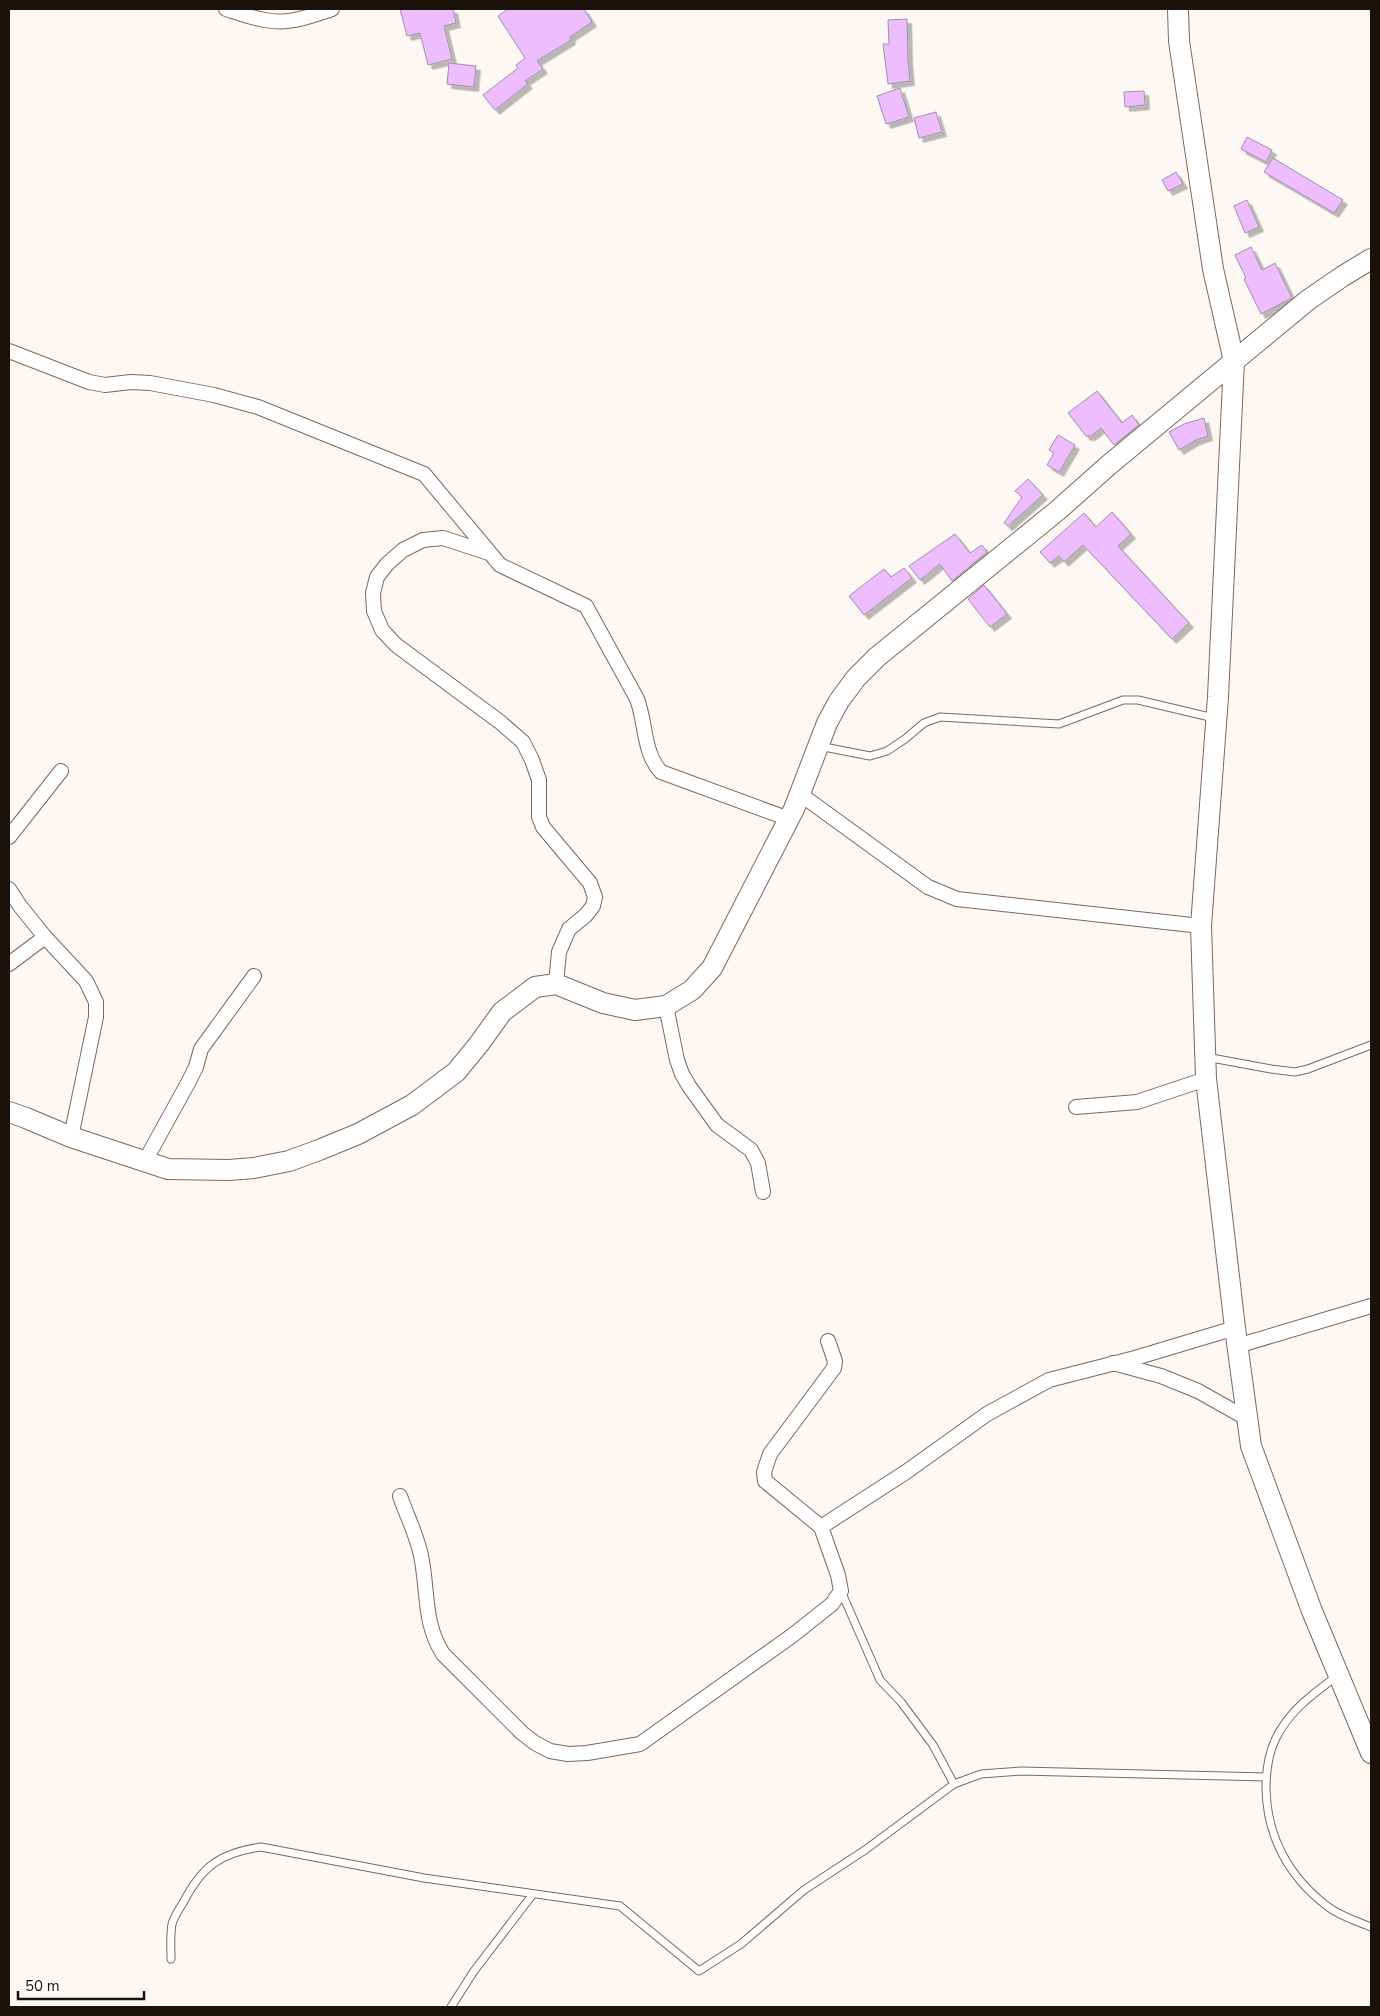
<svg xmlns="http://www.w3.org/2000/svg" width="1380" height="2016" viewBox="0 0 1380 2016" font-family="'Nunito Sans',sans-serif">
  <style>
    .building { fill: #edbdff; stroke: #a08fa7; filter: url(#shadow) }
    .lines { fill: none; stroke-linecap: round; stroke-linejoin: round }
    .lane-casing { stroke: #806757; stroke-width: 9 }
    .street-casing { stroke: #806757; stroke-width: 16 }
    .secondary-casing { stroke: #806757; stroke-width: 22 }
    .lane { stroke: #fff; stroke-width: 7 }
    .street { stroke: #fff; stroke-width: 14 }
    .secondary { stroke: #fff; stroke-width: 20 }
  </style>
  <defs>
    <filter id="shadow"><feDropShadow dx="4.5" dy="4.5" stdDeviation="0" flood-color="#0004"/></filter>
  </defs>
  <rect width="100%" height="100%" fill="#fef8f4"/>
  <g class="building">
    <path d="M400,9H453L456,23L444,26L452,59L428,65L420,33L407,36Z"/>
    <path d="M508,9H584L592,22L570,37L571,40L537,61L543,69L525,81L528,84L495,110L483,95L518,68L516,65L525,58L498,16Z"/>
    <path d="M907,19L908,59L910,81L888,84L883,44H889L888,20Z"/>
    <path d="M449,63L476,66L474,87L447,84Z"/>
    <path d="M900,88L909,117L886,124L877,96Z"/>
    <path d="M1144,91L1145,105L1125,107L1124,92Z"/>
    <path d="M936,112L942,132L919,138L914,118Z"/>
    <path d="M1247,137L1272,150L1266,162L1241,149Z"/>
    <path d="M1273,158L1343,200L1334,213L1264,172Z"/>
    <path d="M1176,172L1183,184L1168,191L1162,180Z"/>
    <path d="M1247,200L1259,227L1245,233L1234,206Z"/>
    <path d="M1251,247L1262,270L1275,263L1292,298L1261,314L1244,279L1246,278L1235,255Z"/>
    <path d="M1097,391L1122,423L1132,415L1139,425L1114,445L1101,428L1091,436H1086L1068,413Z"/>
    <path d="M1204,418L1208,436L1196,440L1179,450L1169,432L1184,424Z"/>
    <path d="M1058,435L1075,445L1059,472L1047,465L1054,453L1049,450Z"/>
    <path d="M1028,479L1043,495L1008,526L1004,523L1022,497L1015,491Z"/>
    <path d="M1112,512L1131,534L1118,546L1189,623L1172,639L1083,545L1064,562L1059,556L1050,563L1040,552L1084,513L1096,527Z"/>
    <path d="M955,534L970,553L982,545L987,552L952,581L940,564L920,580L909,566Z"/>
    <path d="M904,568L912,578L864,615L849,596L884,569L891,577Z"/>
    <path d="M984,585L1007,614L990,627L968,599Z"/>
  </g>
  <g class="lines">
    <g class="lane-casing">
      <g id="lane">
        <path d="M819,746L870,756L887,751L905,739L924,723L940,717L1059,724L1123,700H1138L1214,718"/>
        <path d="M1206,1057L1271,1069L1295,1072L1308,1069L1371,1045"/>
        <path d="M1337,1676C1313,1694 1290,1710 1276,1738C1268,1754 1266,1770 1266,1789C1267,1837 1289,1877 1327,1906C1339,1916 1357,1921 1371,1927"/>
        <path d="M954,1784L981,1774L1021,1771L1266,1777"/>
        <path d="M171,1959C171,1948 170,1935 172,1924C174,1917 179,1909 183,1903C202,1866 220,1853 261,1847L424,1878L620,1906L699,1971L741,1944L804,1890L865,1850L954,1784L933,1745L901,1702L880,1680L841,1591"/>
        <path d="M451,2007L474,1971L533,1894"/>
      </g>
    </g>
    <g class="street-casing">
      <g id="street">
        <path d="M226,9C248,16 271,25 294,20C307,18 319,13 332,9"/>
        <path d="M9,351L89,382L105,385L131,382L150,383L214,395L258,407L424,474L500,565L586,606L637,699C646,722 643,753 661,772L789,819"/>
        <path d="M489,553L443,538L423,540L403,550L387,564L377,577L373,593L374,611L382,630L396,645L500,722L523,742L532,760L539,780V817L543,827L590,883L595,897L593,906L586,915L569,929L559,952L556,984"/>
        <path d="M800,794L928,887L957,899L1201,926"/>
        <path d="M9,837L61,771"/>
        <path d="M9,889L20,906L45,937L86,981L96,1002V1017L71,1137"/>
        <path d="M9,964L45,937"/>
        <path d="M666,1006L677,1060L682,1074L689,1086L717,1125L751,1150L758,1163L763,1192"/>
        <path d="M1076,1107L1137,1102L1206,1079"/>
        <path d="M145,1161L188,1083L196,1067L201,1049L254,976"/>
        <path d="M1237,1346L1371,1306"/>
        <path d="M1113,1363L1161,1376L1198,1391L1246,1418"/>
        <path d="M400,1496C407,1517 419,1539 422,1561C428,1595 424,1624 443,1654L522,1733L535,1743L550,1751L568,1754L587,1753L640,1744L793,1635L832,1604L841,1591L838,1575L821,1527L906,1472L987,1414L1049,1380L1135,1358L1235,1328"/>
        <path d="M821,1527L765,1481L764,1472L770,1454L834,1368L835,1361L828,1341"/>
      </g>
    </g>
    <g class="secondary-casing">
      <g id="secondary">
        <path d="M1178,9L1179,41L1213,269L1234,361L1218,697L1201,926L1206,1079L1235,1328L1251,1446L1312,1611L1371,1753"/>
        <path d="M9,1112L26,1118L71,1137L168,1169L229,1170L254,1168L289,1161L319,1150L358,1134L412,1105L456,1072L479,1044L502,1012L535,987L556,984L603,1003L635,1010L666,1006L692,990L712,968L794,809L827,723L839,701L856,678L877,657L1057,511L1110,464L1308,300L1343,276L1371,259"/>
      </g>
    </g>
    <use href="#lane" class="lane"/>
    <use href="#street" class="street"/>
    <use href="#secondary" class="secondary"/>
  </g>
  <rect width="1380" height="2016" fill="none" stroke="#1b110b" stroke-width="20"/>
  <path d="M18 1991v8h126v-8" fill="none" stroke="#1b110b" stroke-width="2.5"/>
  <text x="25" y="1991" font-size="15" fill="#1b110b" stroke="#ffffff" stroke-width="4" paint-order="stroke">50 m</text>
</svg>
